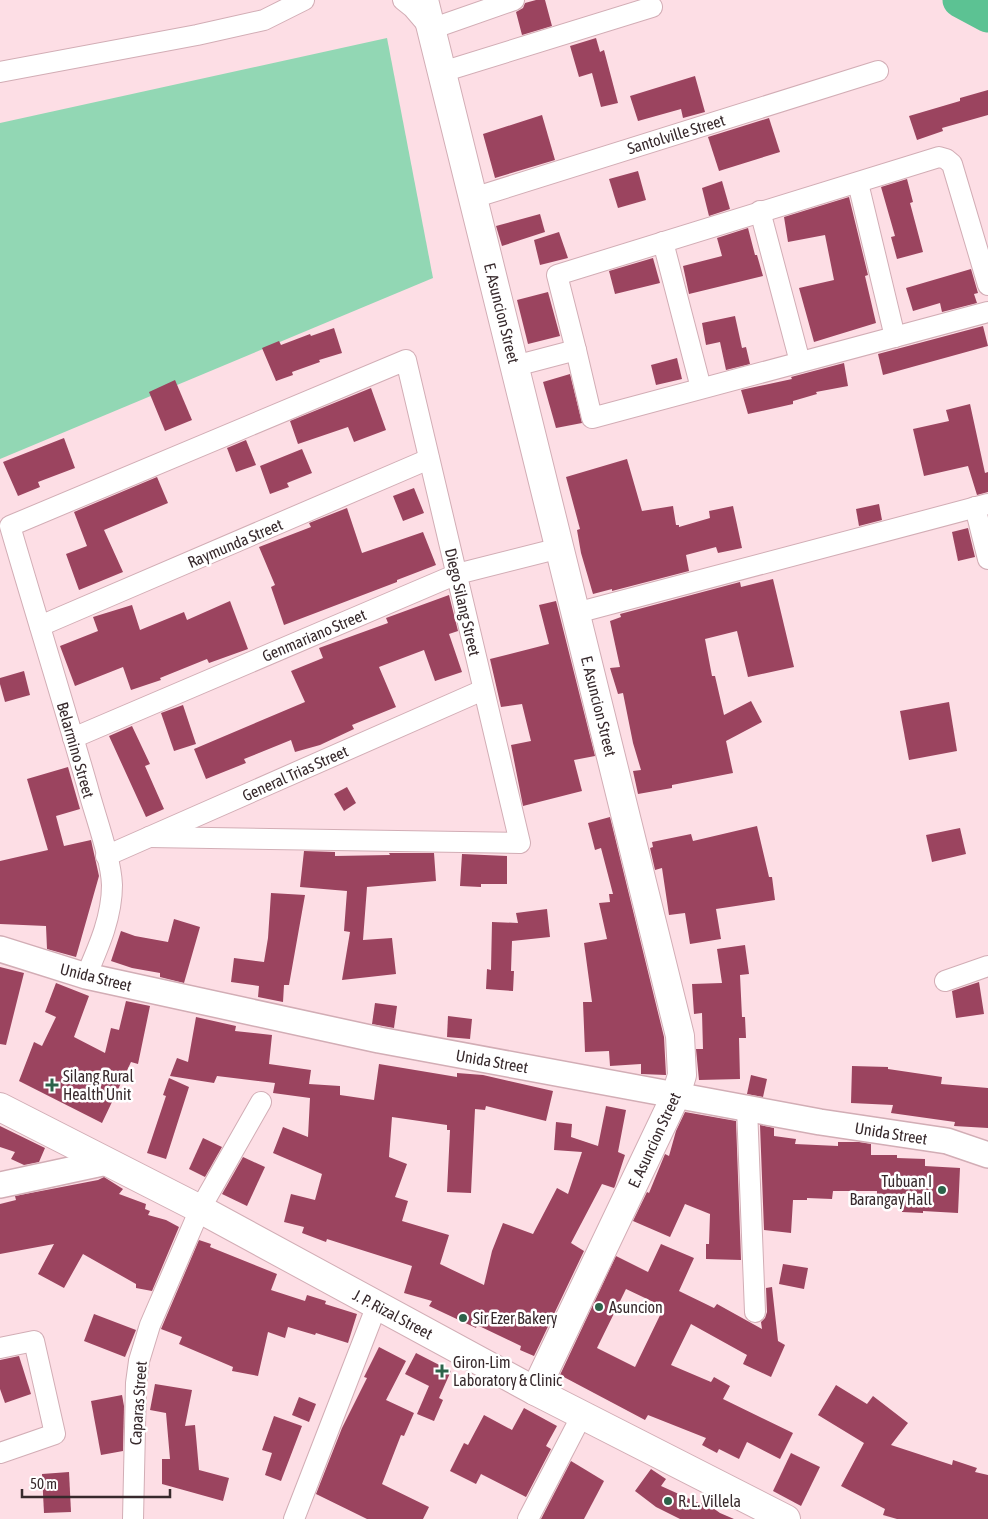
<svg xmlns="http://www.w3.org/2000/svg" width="988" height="1519" viewBox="0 0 988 1519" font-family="'Asap Condensed',sans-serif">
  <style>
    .green { fill: #92d7b4 }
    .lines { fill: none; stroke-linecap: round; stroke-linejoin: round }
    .river { stroke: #5cc293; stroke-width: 35 }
    .building { fill: #9b445f; fill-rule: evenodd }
    .minor-casing { stroke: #d2adb5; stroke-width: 22 }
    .tertiary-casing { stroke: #d2adb5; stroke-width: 28 }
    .secondary-casing { stroke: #d2adb5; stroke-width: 30 }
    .minor { stroke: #fff; stroke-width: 20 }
    .tertiary { stroke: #fff; stroke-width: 25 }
    .secondary { stroke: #fff; stroke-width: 28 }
    .poi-dot { fill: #2c634a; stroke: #fff; stroke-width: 2 }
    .labels { text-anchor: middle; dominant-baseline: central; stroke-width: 5; stroke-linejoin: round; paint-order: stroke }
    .street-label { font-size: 16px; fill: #37292c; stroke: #fff }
    .poi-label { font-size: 16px; fill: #37292c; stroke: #fff; text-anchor: start }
  </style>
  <rect width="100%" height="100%" fill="#fddee5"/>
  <path class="green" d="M387,38L433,278L0,459V123Z"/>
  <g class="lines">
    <path class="river" d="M960,0L988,15"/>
  </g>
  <g class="building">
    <path d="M536,0H545L552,26L522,35L516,12L523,8L525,3Z"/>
    <path d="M596,38L600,52L604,50L618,103L601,107L592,73L579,77L570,46Z"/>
    <path d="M695,76L705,112L683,118L681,109L638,121L630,96Z"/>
    <path d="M988,90V115L942,128L943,131L917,140L909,116L960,101V98Z"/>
    <path d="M542,115L555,160L495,178L483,134Z"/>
    <path d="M769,118L780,152L719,171L708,137Z"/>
    <path d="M638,171L646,200L618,208L609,179Z"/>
    <path d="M907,179L913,202L910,203L923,252L897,259L891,237L895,236L881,187Z"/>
    <path d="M722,181L730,209L709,216L702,188Z"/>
    <path d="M849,197L868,275L865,276L876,323L814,342L799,288L834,280L825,235L788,242L784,217Z"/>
    <path d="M540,214L545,232L502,246L496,226Z"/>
    <path d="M748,228L755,255H757L763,276L689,294L683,266L722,256L717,238Z"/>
    <path d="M559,232L568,258L540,265L534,240Z"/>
    <path d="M653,258L660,283L615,294L609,271Z"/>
    <path d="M971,269L978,293L974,294L977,303L942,312L940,303L913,311L906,288Z"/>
    <path d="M548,292L560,336L528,344L517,300Z"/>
    <path d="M735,316L742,348L746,347L750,364L726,370L720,342L706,345L702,323Z"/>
    <path d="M983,326L988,346L883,375L878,354Z"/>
    <path d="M334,328L342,353L319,360L320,362L292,372L293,375L276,381L262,348L279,341L281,345L310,334L311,336Z"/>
    <path d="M677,358L682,379L656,385L651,365Z"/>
    <path d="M844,363L848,386L816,392L817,394L793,401V404L748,414L741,390L792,379L791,377Z"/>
    <path d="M570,374L582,423L556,428L543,382Z"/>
    <path d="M175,380L192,420L165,431L149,392Z"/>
    <path d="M371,388L386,430L354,442L348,427L298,444L290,421Z"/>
    <path d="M970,404L985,473L988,472V492L977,495L968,466L924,476L913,429L949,421L946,410Z"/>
    <path d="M64,438L75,468L38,482L40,487L18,496L3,462Z"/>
    <path d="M246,440L256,465L236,472L227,448Z"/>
    <path d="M302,449L312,473L287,483L289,487L270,494L260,466Z"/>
    <path d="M627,459L642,511L673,506L676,525H679V527L710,518L709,511L733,506L742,548L718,553L716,547L686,555L689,571L612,591V589L593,594L581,553L577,530L580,529L566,477Z"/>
    <path d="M157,477L168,503L104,530L123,572L79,590L66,554L87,546L74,512Z"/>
    <path d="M414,488L424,513L403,521L393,496Z"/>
    <path d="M879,504L882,520L859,526L856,509Z"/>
    <path d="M347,508L362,553L423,532L436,565L397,580V582L284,625L271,587L275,585L259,547L311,527L309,523Z"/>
    <path d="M968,528L975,557L958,561L952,532Z"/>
    <path d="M773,579L794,667L748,677L737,631L705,639L712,676H715L724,715L751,701L762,722L726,741L733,773L672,785V788L638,794L633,771L641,770L633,743L623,693L618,694L610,668L620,667L610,621L621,617L620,614L740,582L741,587Z"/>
    <path d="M449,595L458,631L449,634L462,672L435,681L424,650L379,667L396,707L352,725L354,729L320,745L295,752L291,740L244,759L246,763L206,779L194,749L305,702L291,671L323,658L319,648L388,623L386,618Z"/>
    <path d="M230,601L248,649L209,663L207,659L160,678L161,680L131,690L123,667L75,686L60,646L98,631L93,617L132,605L140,630L184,612L187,620Z"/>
    <path d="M556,601L595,756L574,760L582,791L523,806L511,745L531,741L522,704L501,707L490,659L549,644L539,605Z"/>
    <path d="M24,671L30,695L5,702L0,684V678Z"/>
    <path d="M949,702L957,751L909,760L900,711Z"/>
    <path d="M183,705L196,744L174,751L161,713Z"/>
    <path d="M132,726L150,764L145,766L164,809L146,817L109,736Z"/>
    <path d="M68,767L80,809L56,816L64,846L91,840L99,876L76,957L47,949L46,926L0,924V861L48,850L27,779Z"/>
    <path d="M347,787L356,803L344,811L334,794Z"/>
    <path d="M610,817L664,1037L666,1075L641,1074V1064L610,1066L609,1051L585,1052L583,1002H592L584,943L607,939L599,903L610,902L609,894H613L601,848L595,850L588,823Z"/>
    <path d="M757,826L769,877H772L775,900L716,909L721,939L690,944L685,913L669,915L662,868L655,870L650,848L653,847L652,842L691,834L693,841Z"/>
    <path d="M960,828L966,854L932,862L926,835Z"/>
    <path d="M304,851L335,852V856L390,855L389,853H434L436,881L367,887L363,940L392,938L396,974L342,980L350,932L344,931L347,891L300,887Z"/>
    <path d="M462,854L507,856V884H481V887L460,886Z"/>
    <path d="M271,893L305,895L289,985H284L283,1002L258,997L259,986L231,982L234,958L264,962L268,938Z"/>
    <path d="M547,909L550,937L512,941L511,971H514L513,991L486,989L487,969L491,970L492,922L518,923L516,913Z"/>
    <path d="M174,919L200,927L184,983L160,977V973L132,968L111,961L121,931L135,936L168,942Z"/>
    <path d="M745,945L749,974L740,975L742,1017H745L746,1038H739L740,1079L699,1080L696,1049H703L702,1013L694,1014L692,984L722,983L717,949Z"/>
    <path d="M0,967L24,973L6,1045L0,1044Z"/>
    <path d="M979,982L984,1014L956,1018L952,991Z"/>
    <path d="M56,983L89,996L74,1037L105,1053L111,1028L119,1030L126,1001L150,1006L138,1064L131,1062L102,1123L19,1081L34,1042L42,1046L56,1017L45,1012Z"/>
    <path d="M375,1003L397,1006L394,1028L372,1024Z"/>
    <path d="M448,1016L472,1019L470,1039L447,1037Z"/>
    <path d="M196,1017L236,1026L235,1031L272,1035L269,1064L311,1070L309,1084L340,1086V1095L374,1100L379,1064L457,1077V1073L483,1075L553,1091L546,1121L486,1106L485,1110L475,1109L471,1193L447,1192L450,1130H447V1125L392,1117L389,1157L407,1164L395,1197L408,1201L402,1221L449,1235L440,1264L484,1285L492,1251L503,1223L533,1234L557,1188L568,1194L582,1152L554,1150L556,1122L572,1124L571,1137L598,1146L606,1106L626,1110L618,1152L625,1155L615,1186L614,1188L602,1184L571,1243L584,1251L534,1356L520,1350L521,1346L477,1325L476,1328L429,1306L432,1301L404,1293L412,1266L327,1239L326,1242L302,1233L304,1227L284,1222L291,1194L315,1200L322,1174L273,1153L283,1127L308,1137L310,1098L273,1093L275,1083L217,1076L214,1083L170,1076L177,1058L188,1062Z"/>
    <path d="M852,1066L888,1067V1069L942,1077L941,1084L988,1088V1128L954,1126L955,1122L891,1113L893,1105L851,1103Z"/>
    <path d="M751,1075L767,1079L763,1097L747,1094Z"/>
    <path d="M169,1078L189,1087L166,1159L147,1153L166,1096L163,1095Z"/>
    <path d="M685,1112L736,1121L741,1260L706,1259V1244H709L710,1214L685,1204L670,1237L633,1221L647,1192L649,1193L665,1154L669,1156L676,1131Z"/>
    <path d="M760,1125L774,1128V1136L796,1139L795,1144L838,1146V1142H859L871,1144V1155H897V1158L925,1159V1166L960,1168L958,1213L923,1211V1213L902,1212V1205H877V1191H833L832,1199L807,1198V1200H793L791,1233L764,1230Z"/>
    <path d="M0,1126L45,1148L39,1162L24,1165L11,1159L15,1152L0,1147Z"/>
    <path d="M203,1138L222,1147L205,1177L189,1169Z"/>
    <path d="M243,1157L265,1167L247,1206L222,1194Z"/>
    <path d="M104,1177L123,1189L119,1194L146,1204L145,1209L150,1211L148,1215L166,1220L179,1227L152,1291L136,1288V1284L83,1254L64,1288L38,1274L54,1244L0,1254V1204L16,1200L15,1196L98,1180Z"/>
    <path d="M199,1240L211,1244L210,1247L277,1274L271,1290L305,1301L307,1295L326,1301L325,1304L357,1314L348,1343L316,1333L315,1335L288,1327L285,1338L268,1332L258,1376L232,1371L233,1367L179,1344L182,1337L161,1329Z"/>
    <path d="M661,1244L694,1258L679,1291L714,1308L717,1304L762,1329L761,1322L765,1318L767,1312L766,1288L772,1287L778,1341L785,1345L771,1377L743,1364L747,1355L691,1324L671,1365L711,1382L714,1377L730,1386L723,1399L793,1433L780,1459L747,1442L739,1459L719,1449L717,1453L702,1445L706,1438L648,1415L645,1420L560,1375L616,1256L648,1272ZM626,1289L664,1307L635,1367L597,1348Z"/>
    <path d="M783,1264L808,1268L804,1289L779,1284Z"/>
    <path d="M94,1314L136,1330L125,1357L84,1341Z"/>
    <path d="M379,1347L406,1361L386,1400L414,1413L404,1436L401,1435L382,1484L429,1507L423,1519H367L316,1494L342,1428L367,1378L364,1377Z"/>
    <path d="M416,1353L451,1371L439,1398L443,1400L434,1421L417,1414L429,1386L405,1374Z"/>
    <path d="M19,1356L31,1394L5,1403L0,1389V1360Z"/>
    <path d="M155,1384L192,1390L185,1426L195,1425L199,1470L229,1478L223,1501L162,1484V1459H170L166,1413L150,1410Z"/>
    <path d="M836,1385L867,1404L873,1396L908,1423L891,1445L952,1465L953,1460L977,1468L975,1472L988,1475V1519H897L883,1515L885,1509L841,1486L864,1443L818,1415Z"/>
    <path d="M122,1395L124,1406L123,1451L101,1455L91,1401Z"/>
    <path d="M299,1397L316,1404L309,1422L292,1415Z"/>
    <path d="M524,1408L557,1426L546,1446L551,1449L526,1497L481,1474L476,1484L450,1471L464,1443L468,1445L484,1415L512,1430Z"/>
    <path d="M274,1416L302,1426L281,1481L265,1475L272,1453L262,1450Z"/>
    <path d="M791,1453L820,1467L801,1506L773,1491Z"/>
    <path d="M571,1461L604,1481L584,1519H541Z"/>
    <path d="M651,1469L666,1479L661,1486L701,1504L703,1501L720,1513L734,1519H680L656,1507L635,1491Z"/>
    <path d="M69,1472L71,1512L44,1513L42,1474Z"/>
  </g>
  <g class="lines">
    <g class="minor-casing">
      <g id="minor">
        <path d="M403,0L413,8L431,29L514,0"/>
        <path d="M0,72L197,35L264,20L304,0"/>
        <path d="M442,72L652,7"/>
        <path d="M858,183L895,337"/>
        <path d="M473,198L878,71"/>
        <path d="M760,211L800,362"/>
        <path d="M663,242L701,388"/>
        <path d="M988,285L952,164L946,159L939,157L557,275L576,350L592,418L988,312"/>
        <path d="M515,366L576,350"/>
        <path d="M975,507L988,559"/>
        <path d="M576,613L988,504"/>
        <path d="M40,626L429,459"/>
        <path d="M73,738L457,574L560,548"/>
        <path d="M106,856L483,690"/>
        <path d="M86,976C99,946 112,917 112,885C111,857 94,813 87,785C62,698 35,612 10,526L406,360L520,843L149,837"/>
        <path d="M945,981L988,966"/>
        <path d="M747,1108L755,1312"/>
        <path d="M0,1348L34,1341L55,1434L0,1453"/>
        <path d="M133,1519L136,1383L139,1361L150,1325L200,1209L261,1102"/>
        <path d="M294,1519L377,1305"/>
        <path d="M528,1519L582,1415"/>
      </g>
    </g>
    <g class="tertiary-casing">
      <g id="tertiary">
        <path d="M0,949L86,976L379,1040L820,1122L947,1141L988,1155"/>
        <path d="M0,1185L107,1162"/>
      </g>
    </g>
    <g class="secondary-casing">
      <g id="secondary">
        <path d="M424,0L680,1036L682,1075L676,1095L535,1391"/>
        <path d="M0,1107L200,1209L535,1391L786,1519"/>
      </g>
    </g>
    <use href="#minor" class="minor"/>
    <use href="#tertiary" class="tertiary"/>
    <use href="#secondary" class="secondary"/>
  </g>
  <g class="poi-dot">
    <path d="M49.5 1077.5h5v5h5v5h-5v5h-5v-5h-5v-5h5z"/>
    <circle cx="942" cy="1190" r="5"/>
    <circle cx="599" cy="1307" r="5"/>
    <circle cx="463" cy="1318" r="5"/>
    <path d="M439.5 1363.5h5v5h5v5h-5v5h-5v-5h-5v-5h5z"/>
    <circle cx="668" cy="1501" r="5"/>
  </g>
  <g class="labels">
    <g class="street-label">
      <text transform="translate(676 134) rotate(-17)">Santolville Street</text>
      <text transform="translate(502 313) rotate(76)">E. Asuncion Street</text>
      <text transform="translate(235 543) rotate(-23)">Raymunda Street</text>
      <text transform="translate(463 602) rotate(77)">Diego Silang Street</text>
      <text transform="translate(314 635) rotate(-23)">Genmariano Street</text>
      <text transform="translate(599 706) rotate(76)">E. Asuncion Street</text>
      <text transform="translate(76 750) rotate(74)">Belarmino Street</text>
      <text transform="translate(295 773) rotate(-24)">General Trias Street</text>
      <text transform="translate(96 977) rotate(14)">Unida Street</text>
      <text transform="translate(492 1061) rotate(10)">Unida Street</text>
      <text transform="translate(891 1133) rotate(9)">Unida Street</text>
      <text transform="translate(654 1140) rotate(-65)">E. Asuncion Street</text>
      <text transform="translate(393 1314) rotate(28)">J. P. Rizal Street</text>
      <text transform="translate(138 1403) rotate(-86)">Caparas Street</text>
    </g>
    <g class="poi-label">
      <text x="63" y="1076">Silang Rural<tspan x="63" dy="18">Health Unit</tspan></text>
      <text x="932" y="1181" text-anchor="end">Tubuan I<tspan x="932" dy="18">Barangay Hall</tspan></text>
      <text x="609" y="1307">Asuncion</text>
      <text x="473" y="1318">Sir Ezer Bakery</text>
      <text x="453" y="1362">Giron-Lim<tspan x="453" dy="18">Laboratory &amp; Clinic</tspan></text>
      <text x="678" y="1501">R. L. Villela</text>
    </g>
  </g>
  <path d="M22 1489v8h148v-8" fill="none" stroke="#37292c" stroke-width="2.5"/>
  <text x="30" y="1489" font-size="15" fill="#37292c" stroke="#ffffff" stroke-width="4" paint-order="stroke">50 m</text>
</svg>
